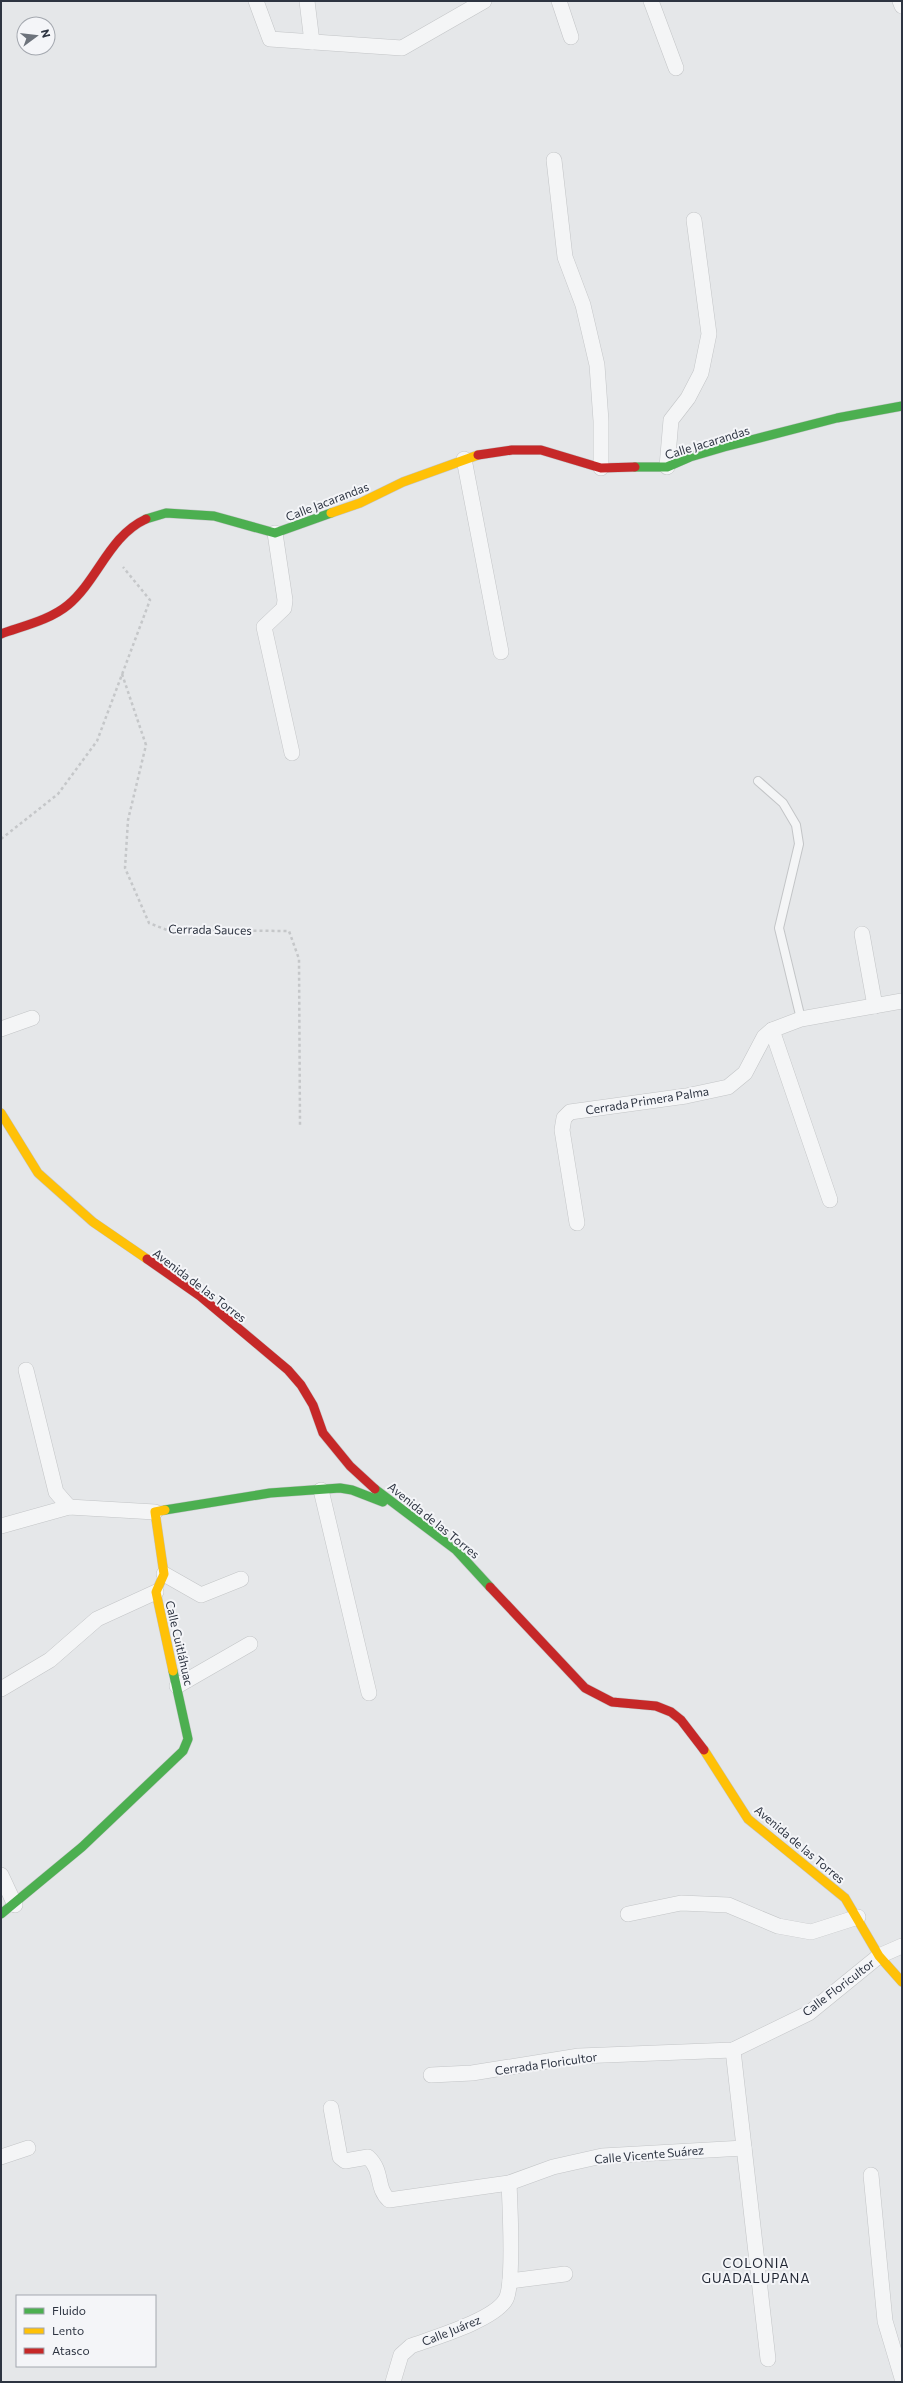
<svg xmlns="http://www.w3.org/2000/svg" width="903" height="2383" viewBox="0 0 903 2383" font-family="Commissioner,sans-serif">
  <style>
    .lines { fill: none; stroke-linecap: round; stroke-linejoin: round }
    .lane-casing { stroke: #c3c5c7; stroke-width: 10 }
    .street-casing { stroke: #c3c5c7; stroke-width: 16 }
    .fast-casing { stroke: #c3c5c7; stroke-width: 10 }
    .slow-casing { stroke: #c3c5c7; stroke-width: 10 }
    .jam-casing { stroke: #c3c5c7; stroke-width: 10 }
    .path { stroke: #c5c7c9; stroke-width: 2.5; stroke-dasharray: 3 3; stroke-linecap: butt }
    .lane { stroke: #f4f5f6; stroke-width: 8 }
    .street { stroke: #f4f5f6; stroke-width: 15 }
    .fast { stroke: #4caf50; stroke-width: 9 }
    .slow { stroke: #ffc107; stroke-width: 9 }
    .jam { stroke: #c62828; stroke-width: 9 }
    .labels { text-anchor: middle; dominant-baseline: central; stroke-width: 4; stroke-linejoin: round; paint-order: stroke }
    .street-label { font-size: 12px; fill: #2d3441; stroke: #f4f5f8 }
    .neighbourhood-label { font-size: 13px; letter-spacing: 1px; fill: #1f2532; stroke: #f4f5f8 }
  </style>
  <rect width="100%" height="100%" fill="#e5e7e9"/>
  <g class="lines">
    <g class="lane-casing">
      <path id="lane" d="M758,781L783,803L796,825L799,844L779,928L801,1019"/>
    </g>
    <g class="street-casing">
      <g id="street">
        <path d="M256,1L270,39L402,48L484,1"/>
        <path d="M307,1L312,42"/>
        <path d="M559,1L571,37"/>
        <path d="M651,1L676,68"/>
        <path d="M900,1L902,6"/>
        <path d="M554,160L565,257L583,305L597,365L601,421V468"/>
        <path d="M464,459L501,652"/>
        <path d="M667,467L671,420L688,398L701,373L709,334L694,220"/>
        <path d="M275,533L285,600L284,608L264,627L292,753"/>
        <path d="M862,934L875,1006"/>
        <path d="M1,1029L32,1018"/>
        <path d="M772,1030L830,1200"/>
        <path d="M577,1223L562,1130L564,1118L570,1112L686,1096L728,1087L745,1073L764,1037L772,1030L801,1019L902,1001"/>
        <path d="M26,1370L56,1492L69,1507"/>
        <path d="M321,1490L369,1693"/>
        <path d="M1,1526L69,1507L155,1512"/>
        <path d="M164,1574L201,1595L241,1579"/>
        <path d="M177,1686L250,1644"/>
        <path d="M1,1689L50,1660L97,1619L156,1592"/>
        <path d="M1,1875L15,1905"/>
        <path d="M628,1914L681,1903L728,1905L778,1926L811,1932L858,1917"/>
        <path d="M733,2050L768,2359"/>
        <path d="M431,2075L472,2073L579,2056L733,2050L809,2013L879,1956L902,1946"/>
        <path d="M331,2108L340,2157L345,2161L368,2157C384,2172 375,2187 389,2200L509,2183L553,2167L602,2156L744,2148"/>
        <path d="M1,2157L28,2148"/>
        <path d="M871,2175L885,2321L902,2378"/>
        <path d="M510,2281L565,2274"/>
        <path d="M393,2382L401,2355L411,2346C433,2338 495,2320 506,2299C514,2284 510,2204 509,2183"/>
      </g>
    </g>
    <g class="fast-casing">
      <g id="fast">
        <path d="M635,467H667L690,457L724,447L837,418L902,406"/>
        <path d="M146,519L166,513L214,516L275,533L331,513"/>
        <path d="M375,1489L456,1550L490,1587"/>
        <path d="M165,1510L270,1493L340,1488L352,1490L383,1502"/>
        <path d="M1,1914L82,1847L183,1751L188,1739L173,1671"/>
      </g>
    </g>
    <g class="slow-casing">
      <g id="slow">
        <path d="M331,513L360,503L403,482L478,455"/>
        <path d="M1,1113L38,1173L93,1222L147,1259"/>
        <path d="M165,1510L155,1512L164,1574L156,1592L173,1671"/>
        <path d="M704,1750L748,1819L845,1898L879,1956L902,1982"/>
      </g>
    </g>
    <g class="jam-casing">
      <g id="jam">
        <path d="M478,455L512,450H541L601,468L635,467"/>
        <path d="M1,634C23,626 50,620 68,605C98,580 109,536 146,519"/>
        <path d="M147,1259L200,1296L288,1370L301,1385L313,1405L323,1433L350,1466L375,1489"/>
        <path d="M490,1587L585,1688L612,1702L656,1706L671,1712L681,1720L704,1750"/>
      </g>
    </g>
    <g class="path">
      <path d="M122,674L146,745L128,820L125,868L149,923L167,930L289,931L299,959L300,1125"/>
      <path d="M1,839L58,794L97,741L150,600L123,567"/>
    </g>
    <use href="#lane" class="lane"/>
    <use href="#street" class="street"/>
    <use href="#fast" class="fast"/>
    <use href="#slow" class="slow"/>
    <use href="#jam" class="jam"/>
  </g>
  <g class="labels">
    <g class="street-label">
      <text transform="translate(707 442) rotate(-17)">Calle Jacarandas</text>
      <text transform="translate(327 501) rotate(-21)">Calle Jacarandas</text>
      <text transform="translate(210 929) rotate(1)">Cerrada Sauces</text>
      <text transform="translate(647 1100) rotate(-9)">Cerrada Primera Palma</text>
      <text transform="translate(200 1285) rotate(37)">Avenida de las Torres</text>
      <text transform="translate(434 1520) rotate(39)">Avenida de las Torres</text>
      <text transform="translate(180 1643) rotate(77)">Calle Cuitláhuac</text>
      <text transform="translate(800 1844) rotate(40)">Avenida de las Torres</text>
      <text transform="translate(838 1987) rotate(-37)">Calle Floricultor</text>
      <text transform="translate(546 2063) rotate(-8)">Cerrada Floricultor</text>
      <text transform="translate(649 2154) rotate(-5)">Calle Vicente Suárez</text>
      <text transform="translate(451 2330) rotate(-22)">Calle Juárez</text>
    </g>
    <g class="neighbourhood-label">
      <text x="756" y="2263">COLONIA<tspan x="756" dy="15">GUADALUPANA</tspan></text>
    </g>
  </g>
  <rect width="903" height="2383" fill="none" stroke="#2d3441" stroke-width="4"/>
  <rect x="16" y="2295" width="140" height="72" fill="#f4f5f8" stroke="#a4a8af"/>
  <rect x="24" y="2308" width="20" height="6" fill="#4caf50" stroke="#a4a8af"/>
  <text x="52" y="2315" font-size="12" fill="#2d3441">Fluido</text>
  <rect x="24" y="2328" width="20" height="6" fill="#ffc107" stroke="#a4a8af"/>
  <text x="52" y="2335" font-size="12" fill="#2d3441">Lento</text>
  <rect x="24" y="2348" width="20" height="6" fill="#c62828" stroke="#a4a8af"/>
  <text x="52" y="2355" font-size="12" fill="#2d3441">Atasco</text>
  <g transform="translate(36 36) rotate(75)"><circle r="19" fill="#f4f5f8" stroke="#a4a8af"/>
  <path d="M0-3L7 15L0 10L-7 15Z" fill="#6d737c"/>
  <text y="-6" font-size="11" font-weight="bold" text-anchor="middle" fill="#2d3441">N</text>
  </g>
</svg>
